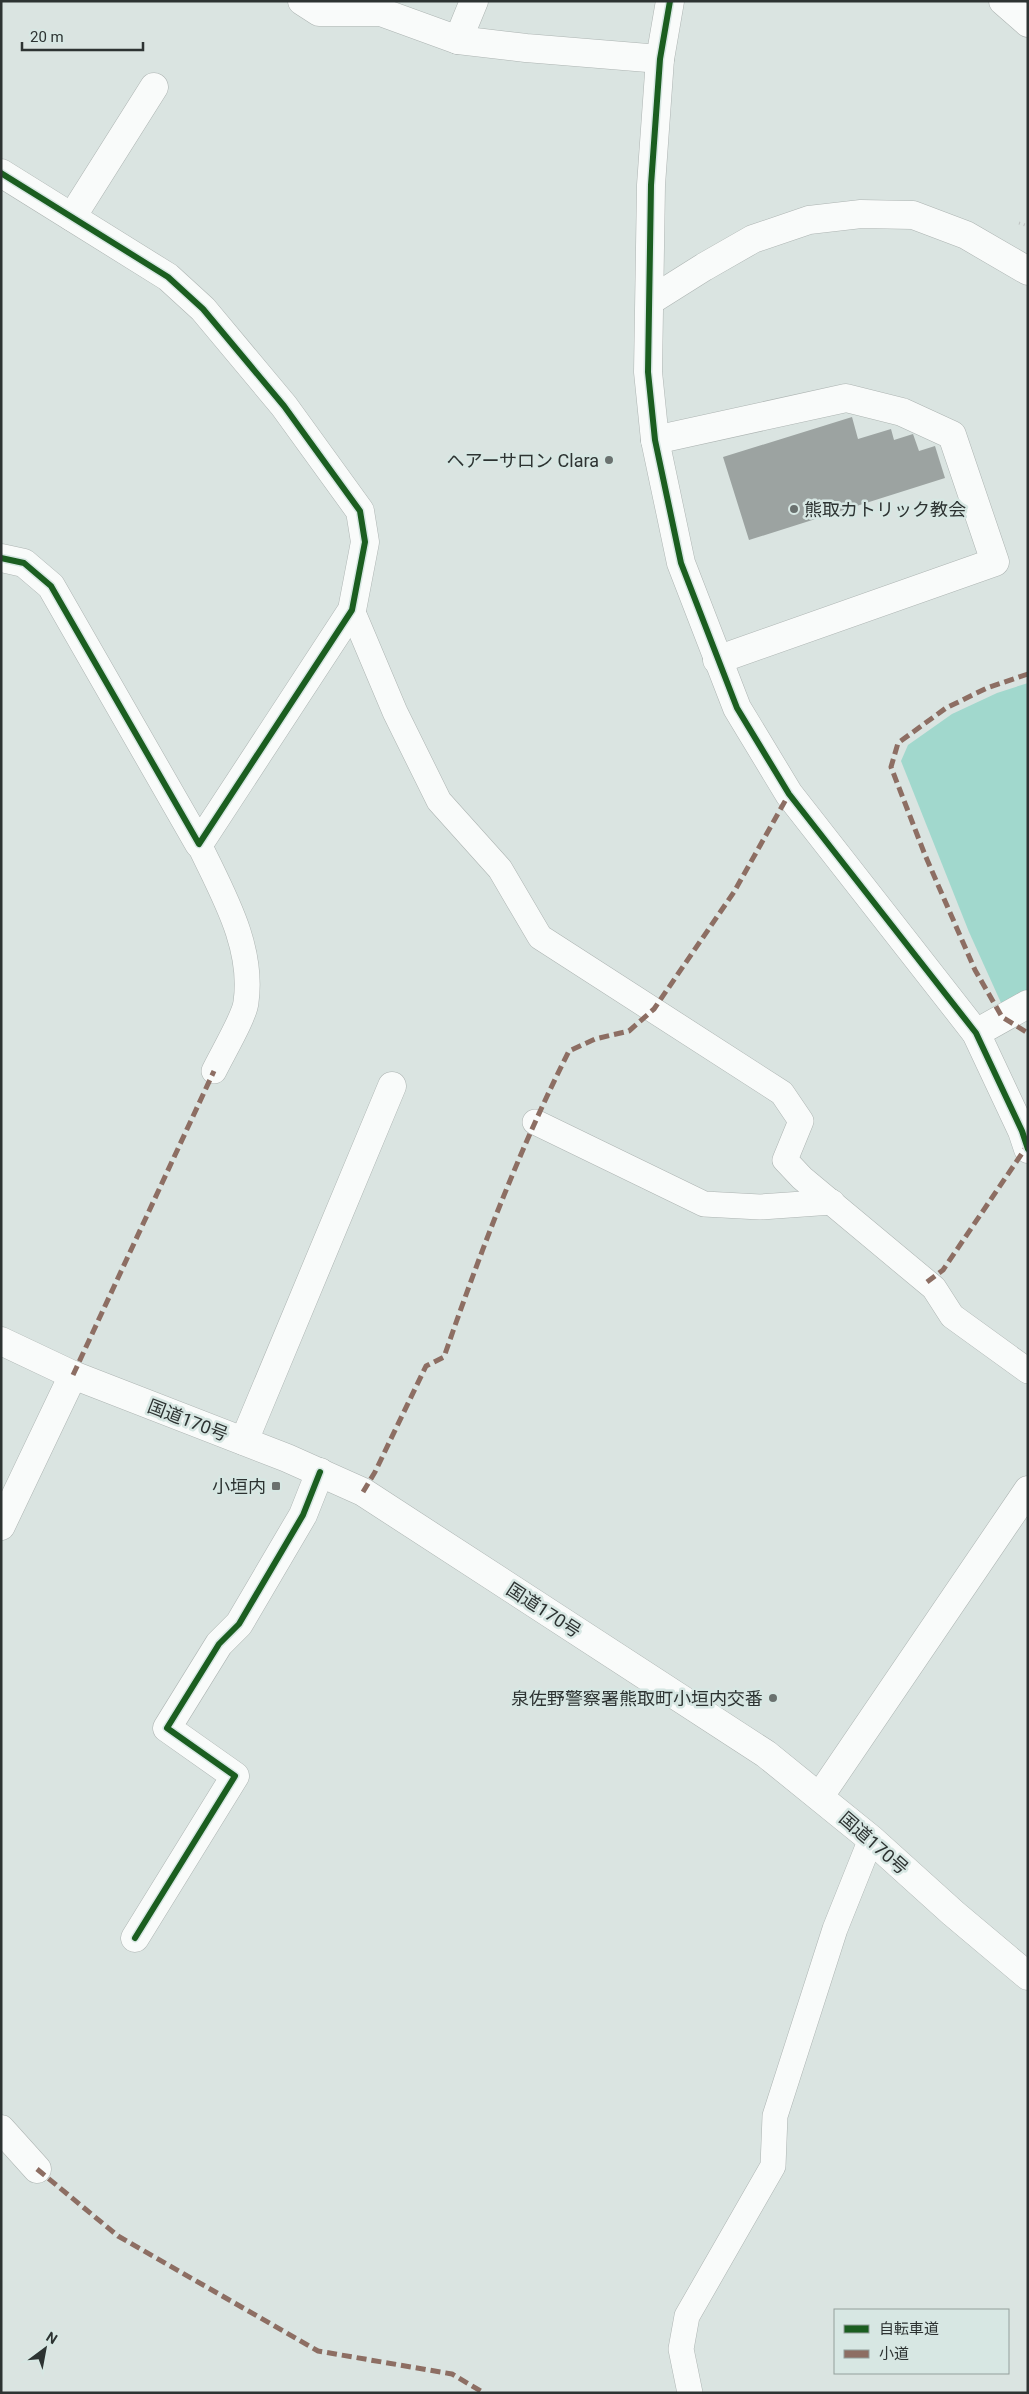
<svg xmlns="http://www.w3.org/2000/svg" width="1029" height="2394" viewBox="0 0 1029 2394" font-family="Roboto,'Noto Sans JP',sans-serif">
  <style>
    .green { fill: #a1d8cd }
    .building { fill: #9ca3a1 }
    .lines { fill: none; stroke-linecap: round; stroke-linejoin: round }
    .lane-casing { stroke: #adb4b2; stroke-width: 26 }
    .street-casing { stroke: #adb4b2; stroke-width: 29 }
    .secondary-casing { stroke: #adb4b2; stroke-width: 29 }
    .highway-casing { stroke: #adb4b2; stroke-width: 29 }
    .path { stroke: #bec2c1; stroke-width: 3; stroke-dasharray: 1 4; stroke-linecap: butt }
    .lane { stroke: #f9fbfa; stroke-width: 25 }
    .street { stroke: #f9fbfa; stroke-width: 28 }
    .secondary { stroke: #f9fbfa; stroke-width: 28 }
    .highway { stroke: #f9fbfa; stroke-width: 28 }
    .quiet { stroke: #8d6e63; stroke-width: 5; stroke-dasharray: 10 5; stroke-linecap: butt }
    .cycleway-casing { stroke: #d7e7e3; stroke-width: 9 }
    .cycleway { stroke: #1b5e20; stroke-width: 6 }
    .poi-dot { fill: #6a716f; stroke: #d7e7e3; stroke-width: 2 }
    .labels { text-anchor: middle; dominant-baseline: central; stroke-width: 5; stroke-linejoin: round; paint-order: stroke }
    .poi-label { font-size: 18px; fill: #2d3332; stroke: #d7e7e3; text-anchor: end }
    .street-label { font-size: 18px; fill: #2d3332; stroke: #d7e7e3 }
  </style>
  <rect width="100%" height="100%" fill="#dae4e1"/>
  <path class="green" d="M1028,683V992L1002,1005L969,932L901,761L908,745L952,714L997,693Z"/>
  <path class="building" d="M852,417L858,439L891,429L894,440L913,434L919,451L935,446L945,478L749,540L723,457Z"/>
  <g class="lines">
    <g class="lane-casing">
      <g id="lane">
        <path d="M352,610L395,712L439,801L500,869L540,937L782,1093L801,1121L785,1160L802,1178L934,1288L952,1316L1028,1371"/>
        <path d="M199,844C222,893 254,946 246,1002C245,1016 221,1056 214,1071"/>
        <path d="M535,1122L704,1204L760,1207L832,1202"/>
        <path d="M690,2393L681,2349L687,2316L773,2166L775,2116L835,1929L871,1839"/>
      </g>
    </g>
    <g class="street-casing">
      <g id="street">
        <path d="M302,1L319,12H381L458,40L526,48L660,59"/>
        <path d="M458,40L474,1"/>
        <path d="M1,173L168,277L203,309L284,406L360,511L365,542L352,610L199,844L51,586L24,563L1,558"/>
        <path d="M72,217L154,87"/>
        <path d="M655,440L846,398L902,412L952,435L995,562L717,660"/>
        <path d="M976,1033L1028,1004"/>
        <path d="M244,1441L392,1086"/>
        <path d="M1,1526L73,1375"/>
        <path d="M135,1938L235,1776L167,1728L219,1644L239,1624L303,1515L320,1472"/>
        <path d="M1,2129L37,2169"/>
      </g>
    </g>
    <g class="secondary-casing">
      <g id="secondary">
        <path d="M670,1L660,59L651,185L648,372L655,440L681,563L737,708L789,794L976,1033L1022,1131L1028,1149"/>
        <path d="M650,301L704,267L753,239L809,220L861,214L913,215L966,235L1028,271"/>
        <path d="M820,1796L1028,1490"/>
      </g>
    </g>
    <g class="highway-casing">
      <g id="highway">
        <path d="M1003,1L1028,23"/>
        <path d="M1,1341L73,1375L287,1458L363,1492L766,1754L871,1839L953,1913L1028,1976"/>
      </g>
    </g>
    <path class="path" d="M1019,223L1028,226"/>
    <use href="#lane" class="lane"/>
    <use href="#street" class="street"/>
    <use href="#secondary" class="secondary"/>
    <use href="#highway" class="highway"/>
    <g class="quiet">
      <path d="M1028,674L987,688L946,708L898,743L891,767L925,855L975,970L1002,1017L1028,1033"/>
      <path d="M927,1282L943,1270L1027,1146"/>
      <path d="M73,1375L214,1071"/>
      <path d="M363,1492L375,1472L426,1366L444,1357C480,1253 519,1150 569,1051L595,1039L629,1031L654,1009L734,892L789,794"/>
      <path d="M37,2169L118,2236L318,2351L452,2374L484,2393"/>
    </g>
    <g class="cycleway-casing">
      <g id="cycleway">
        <path d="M670,1L660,59L651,185L648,372L655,440L681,563L737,708L789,794L976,1033L1022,1131L1028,1149"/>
        <path d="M1,173L168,277L203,309L284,406L360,511L365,542L352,610L199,844L51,586L24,563L1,558"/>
        <path d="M135,1938L235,1776L167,1728L219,1644L239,1624L303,1515L320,1472"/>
      </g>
    </g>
    <use href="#cycleway" class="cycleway"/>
  </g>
  <g class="poi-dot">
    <circle cx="609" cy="460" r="5"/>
    <circle cx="794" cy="509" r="5"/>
    <rect x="271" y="1481" width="10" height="10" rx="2.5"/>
    <circle cx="773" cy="1698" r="5"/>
  </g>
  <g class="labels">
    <g class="poi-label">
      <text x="599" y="460">ヘアーサロン Clara</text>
      <text x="804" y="509" text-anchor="start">熊取カトリック教会</text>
      <text x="266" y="1486">小垣内</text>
      <text x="763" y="1698">泉佐野警察署熊取町小垣内交番</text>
    </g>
    <g class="street-label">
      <text transform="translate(188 1420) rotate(21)">国道170号</text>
      <text transform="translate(544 1610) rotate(33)">国道170号</text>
      <text transform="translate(874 1843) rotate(41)">国道170号</text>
    </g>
  </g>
  <rect width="1029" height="2394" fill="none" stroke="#2d3332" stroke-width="5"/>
  <rect x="834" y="2309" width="175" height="65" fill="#d7e7e3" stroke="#939f9c"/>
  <rect x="844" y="2325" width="25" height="8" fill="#1b5e20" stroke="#939f9c"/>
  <text x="879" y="2334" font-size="15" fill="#2d3332">自転車道</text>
  <rect x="844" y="2350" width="25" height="8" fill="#8d6e63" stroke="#939f9c"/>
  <text x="879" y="2359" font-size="15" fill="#2d3332">小道</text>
  <g transform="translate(45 2349) rotate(32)" stroke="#d7e7e3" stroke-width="4" paint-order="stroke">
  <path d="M0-4L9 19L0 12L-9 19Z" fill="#2d3332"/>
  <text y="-8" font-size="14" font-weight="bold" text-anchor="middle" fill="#2d3332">N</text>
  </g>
  <path d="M22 42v8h121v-8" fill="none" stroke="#2d3332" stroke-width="2.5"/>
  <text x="30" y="42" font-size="15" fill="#2d3332" stroke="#d7e7e3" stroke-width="4" paint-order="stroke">20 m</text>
</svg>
